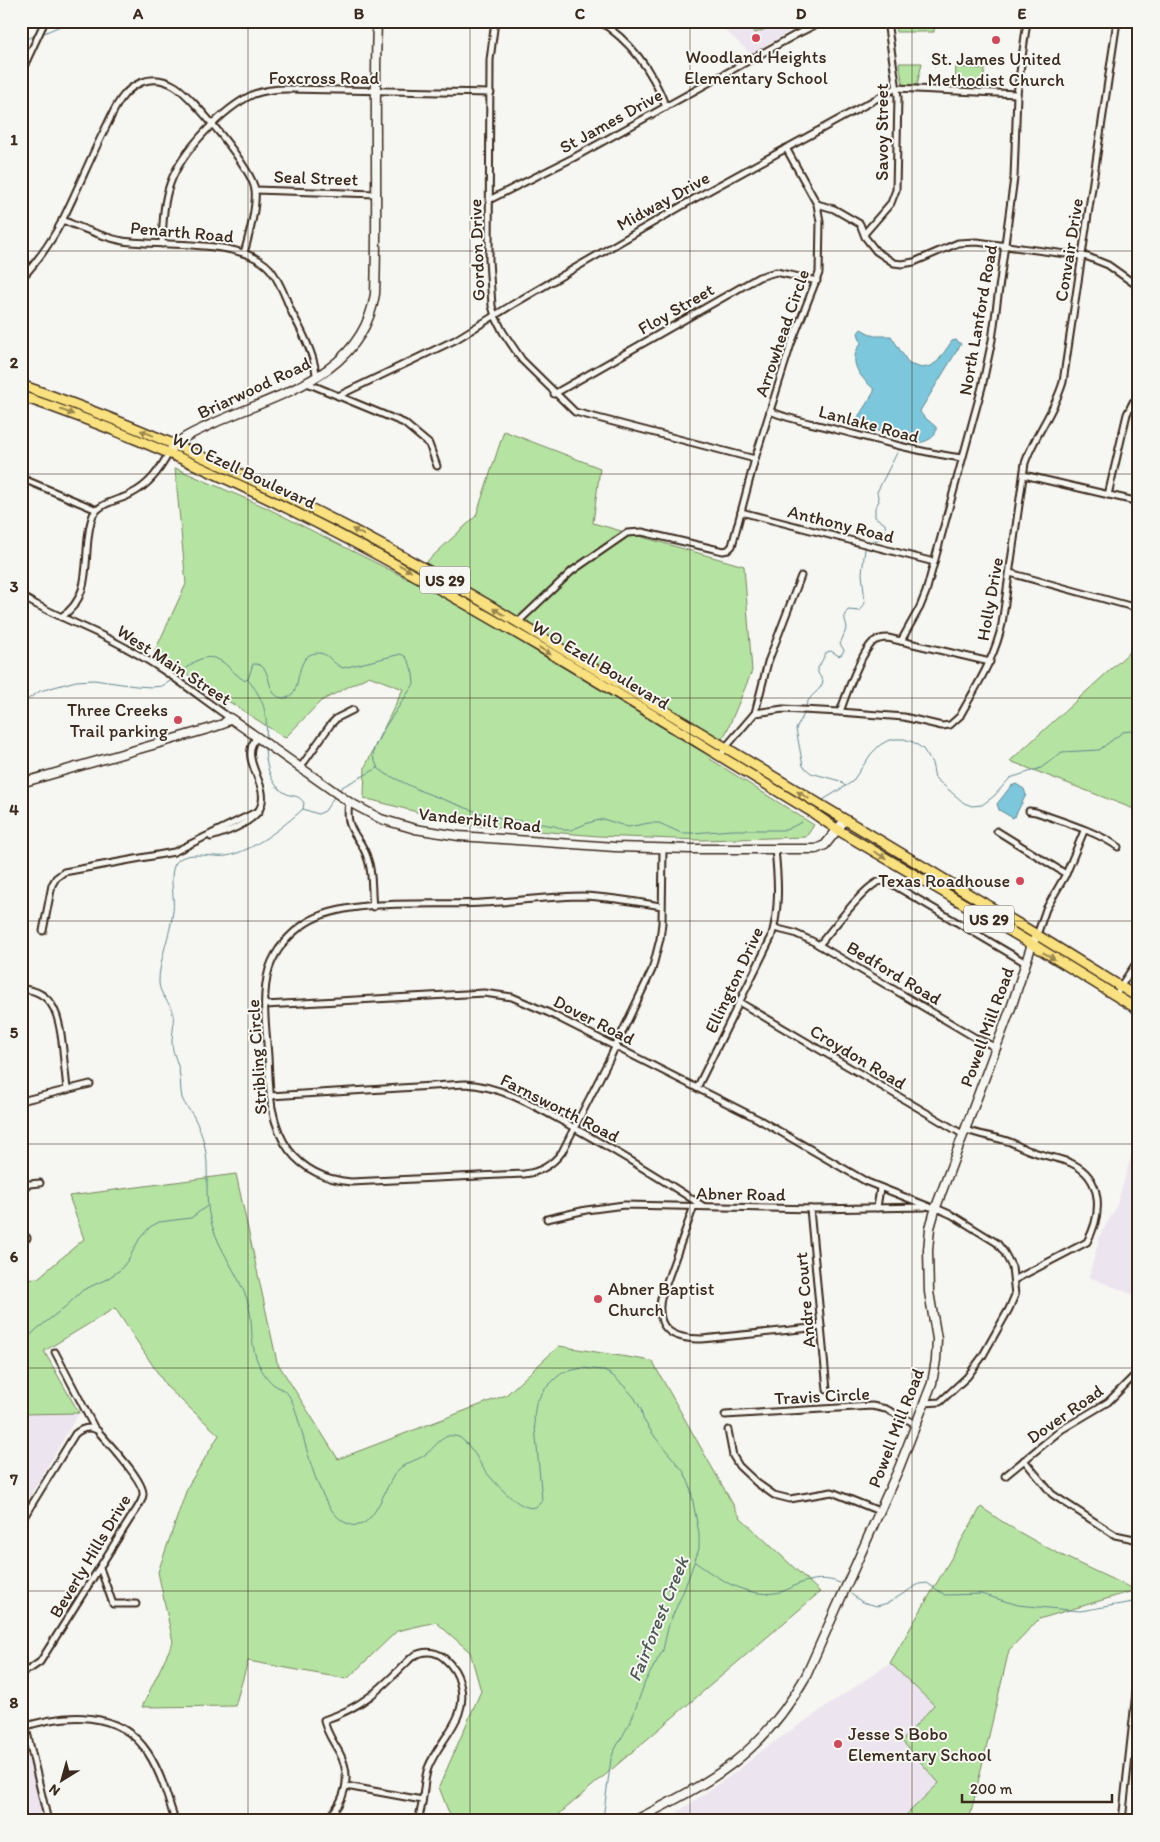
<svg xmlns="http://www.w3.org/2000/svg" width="1160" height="1842" viewBox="0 0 1160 1842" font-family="Itim,sans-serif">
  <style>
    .built { fill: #ece4ef }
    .green { fill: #b5e3a1; stroke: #788660 }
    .water { fill: #7cc7dc; stroke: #628890 }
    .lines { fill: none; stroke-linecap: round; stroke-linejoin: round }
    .stream { stroke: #628890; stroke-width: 1 }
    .street-casing { stroke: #3b2a1e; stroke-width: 9 }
    .secondary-casing { stroke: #3b2a1e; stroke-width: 11 }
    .primary-casing { stroke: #3b2a1e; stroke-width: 12 }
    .street { stroke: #f6f6f2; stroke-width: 5 }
    .secondary { stroke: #f6f6f2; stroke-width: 8 }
    .primary { stroke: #fae180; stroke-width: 9 }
    .oneway { fill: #9a864f }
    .grid { fill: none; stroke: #3b2a1e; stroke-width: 1; stroke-opacity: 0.55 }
    .poi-dot { fill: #d1495b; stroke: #f6f6f2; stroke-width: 2 }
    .labels { text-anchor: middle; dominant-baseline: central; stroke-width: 4; stroke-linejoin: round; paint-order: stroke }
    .shield { fill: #f6f6f2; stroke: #73675e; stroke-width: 1 }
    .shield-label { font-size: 16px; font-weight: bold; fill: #3b2a1e }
    .poi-label { font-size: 18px; fill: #3b2a1e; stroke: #f6f6f2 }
    .street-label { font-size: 18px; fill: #3b2a1e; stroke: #f6f6f2 }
    .water-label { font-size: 19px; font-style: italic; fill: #4e5957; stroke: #f6f6f2 }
    .neatline { fill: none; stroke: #3b2a1e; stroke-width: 2 }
    .grid-label { font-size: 16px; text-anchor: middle; font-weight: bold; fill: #3b2a1e }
  </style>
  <rect width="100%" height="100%" fill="#f6f6f2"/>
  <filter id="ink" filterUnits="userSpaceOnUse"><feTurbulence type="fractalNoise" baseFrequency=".02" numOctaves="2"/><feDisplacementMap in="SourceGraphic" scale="10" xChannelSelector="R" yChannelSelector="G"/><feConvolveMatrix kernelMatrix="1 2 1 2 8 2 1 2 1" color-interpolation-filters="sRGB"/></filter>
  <g filter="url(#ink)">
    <g class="built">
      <path d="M715,21H807L751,54Z"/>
      <path d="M1139,1130V1297L1089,1277L1100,1235L1116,1208Z"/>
      <path d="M79,1413L21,1511V1414Z"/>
      <path d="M890,1663L934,1705L939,1783L900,1821H679L678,1812L733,1774L767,1747Z"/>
      <path d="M21,1726L25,1737L45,1821H21Z"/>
    </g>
    <g class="green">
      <path d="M750,21H787L755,33Z"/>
      <path d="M894,21H935L934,32H896Z"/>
      <path d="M899,63H922L917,85H903Z"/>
      <path d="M956,67L985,69L982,88L955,84Z"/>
      <path d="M504,431L600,468L593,523L744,566L752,671L727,731L710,759L814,825L806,837L701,840L598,836L466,825L364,798L365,767L403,689L369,676L321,701L285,738L154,653L186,584L175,468L265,507L408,579L476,516Z"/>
      <path d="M1139,642V811L1010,761L1133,649Z"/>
      <path d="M236,1174L277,1362L338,1459L506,1395L559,1346L652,1361L740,1517L820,1592L551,1821H452L439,1787L481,1691L470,1652L436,1622L397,1631L347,1679L248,1661L235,1706L142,1707L173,1642L158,1572L188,1486L219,1435L167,1387L115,1308L44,1351L79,1413L21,1414V1279L38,1278L84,1239L69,1196Z"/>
      <path d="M981,1507C1029,1542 1083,1566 1136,1590L1039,1619L1009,1650L969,1821H900L939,1783L902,1741L934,1705L890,1663Z"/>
    </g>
    <g class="water">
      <path d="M861,329L874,336H891L909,364L922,368L931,366L938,361L952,341L956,340L961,344L920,411L922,415L936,427C938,438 924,443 915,443L860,425L858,417L874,392V389C859,376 847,362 861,343L858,333Z"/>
      <path d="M1016,784L1024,789L1026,795L1015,816L1013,818L999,810L997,804L1011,786Z"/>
    </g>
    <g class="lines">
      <g class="stream">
        <path d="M44,33L72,21"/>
        <path d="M21,41L34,36"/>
        <path d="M902,444L905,438"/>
        <path d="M868,542L880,539L886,534L885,524L875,517V508L879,501L877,492L898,451"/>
        <path d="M177,678C190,664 205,649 224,663C231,669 237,676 245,681L247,679C264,698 268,714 266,739"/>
        <path d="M248,679L253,664C275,663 263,696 283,698C305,700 291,654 317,653C329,652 333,665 343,668L401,654L406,657L410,664L413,674L414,684L381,733L374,748L373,757L378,768L386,774L421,791L477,812L505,819L555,826L564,830H571L588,823L603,819L628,827L649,823H659L681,833H692L733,830H786L802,822"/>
        <path d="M21,704L40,691L76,681L94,680L136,686L152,687L162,686L172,680"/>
        <path d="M806,706C809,694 821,692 823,681L818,673V668C822,662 823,657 827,652L831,651L839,656L842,654L844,650L840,644L847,627C845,619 843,617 848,610L860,611L865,603L862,573L865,549"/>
        <path d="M804,714L796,729L803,766L811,773L840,781L845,786"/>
        <path d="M265,748C266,765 270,786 287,794C295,797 299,795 304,803L303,809C284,826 252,852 226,856C211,858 182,848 174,866C169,879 175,897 173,911C171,933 158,963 159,983C160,996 171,1003 173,1014C175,1023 172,1033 172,1042C172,1052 177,1060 179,1070C181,1079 180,1089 182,1098C185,1106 190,1110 194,1117C198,1125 202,1135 204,1143C211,1169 203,1197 211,1222C219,1250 237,1272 247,1299C254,1319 249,1341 257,1360C260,1368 266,1378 273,1384C277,1387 283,1389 287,1393C292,1399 296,1411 298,1419C307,1446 318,1511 348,1524C374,1535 384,1486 397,1471C405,1462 417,1461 426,1454C433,1449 439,1439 448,1436C451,1435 455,1436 459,1437C463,1440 468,1444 471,1449C476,1454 479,1462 483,1468C491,1479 532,1527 542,1499L534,1417L536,1403L545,1389L556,1378L563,1372L583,1368L602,1370L612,1375L624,1386L634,1397L641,1409L643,1419L655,1437L684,1472L690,1486L699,1533V1549L684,1590L669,1624L663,1650L645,1682L631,1721L614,1751L611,1759L604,1811L605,1821"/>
        <path d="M339,791L342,787L378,768"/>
        <path d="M823,800L852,782L871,754L880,745L887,741L895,739H904L913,742L923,749L932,763L935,778L964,803L972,806L982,805L994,796L1010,778L1041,768L1062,752L1099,750L1123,732L1131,731L1139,735"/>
        <path d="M303,809L318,814L325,811L334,797"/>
        <path d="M21,1344L37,1329L65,1307L83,1290L107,1279L120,1270L128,1260L140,1238L150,1227L159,1222L191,1218L207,1206"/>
        <path d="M695,1562C720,1580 751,1601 784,1591C789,1589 794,1586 798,1584C813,1579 826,1577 840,1583"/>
        <path d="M851,1594L862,1602L877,1606L888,1603L919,1584L927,1583L945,1595L981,1594L1018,1605L1080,1611L1139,1601"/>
      </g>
      <g class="street-casing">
        <g id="street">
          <path d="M495,21L490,60L489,260L492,306L495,316L503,332L522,360L575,412L755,459"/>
          <path d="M599,21C631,41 653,72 666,107"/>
          <path d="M21,73L45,21"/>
          <path d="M255,190L376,194"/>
          <path d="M489,200L573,158L797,34L823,21"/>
          <path d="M817,204L834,209L860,224L865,237L876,251L894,263L902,264L914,262L958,243L977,242L1088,257L1108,265L1139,287"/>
          <path d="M62,220C82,228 102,237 123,241C163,247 243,238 270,269C280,281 286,299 292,313C301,329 316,359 316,377"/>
          <path d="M865,233L891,203L896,190L898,97L887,21"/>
          <path d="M162,244C163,225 163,203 170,184C181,152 223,108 254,94C265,90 276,89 288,89L491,93"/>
          <path d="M21,279C38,261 51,242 62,221C78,189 91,156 107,125C112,115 116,104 124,95C129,89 135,85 142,82C153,78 165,80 175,86C193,97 252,169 255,190C257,207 249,236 244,253"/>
          <path d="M307,383L404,423L429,444L437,466"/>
          <path d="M554,394L759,277L776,272L817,281"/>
          <path d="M338,396L455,340L515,303L692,200L896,88L1017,94"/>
          <path d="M770,411C790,420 812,423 834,429C877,440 918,452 962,458"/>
          <path d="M1024,475L1139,502"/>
          <path d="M21,478L97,510"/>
          <path d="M1108,495L1127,414L1133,402L1139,398"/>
          <path d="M741,512L934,562"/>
          <path d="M1010,573L1137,608"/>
          <path d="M21,596C55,617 94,629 128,649C164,668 197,695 230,718"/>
          <path d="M61,617C97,595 80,549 93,515C101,502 118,501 131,494C149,485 159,471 169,453"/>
          <path d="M517,623L572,571L627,533L642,532L723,551L728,550L732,546L755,459L770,411L791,344L819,273L820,222L817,204L786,148"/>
          <path d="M901,641L920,607L926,592L982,387L992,340L1014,178L1017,94L1027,21"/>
          <path d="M840,712C846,695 860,654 873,642C877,639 882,638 888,638L990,662"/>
          <path d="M755,713L783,709L840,712L904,717L942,726L950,725L960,716C976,687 995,658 1002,624L1025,463C1035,434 1054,413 1063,382L1117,21"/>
          <path d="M720,757L725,748L755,713L768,662L801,576"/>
          <path d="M300,768L331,724L337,718L353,710"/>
          <path d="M349,802C344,834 361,834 368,860C373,874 371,891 373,907"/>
          <path d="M1029,811L1036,812C1061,821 1098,832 1118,847"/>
          <path d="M997,831L1066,874"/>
          <path d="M211,837C312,807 228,769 257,737"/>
          <path d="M662,906C636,902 610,897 583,896C549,896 515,902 481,903C433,906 346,897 306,923C290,933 275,950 269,969C261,997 266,1027 268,1056C269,1073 269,1091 272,1108C275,1123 280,1138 289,1150C304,1170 327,1180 351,1182L524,1174C541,1172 552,1165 562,1152L610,1058L652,970L660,939L662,923L663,849"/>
          <path d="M774,928L794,933L812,941L974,1037L997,1048"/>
          <path d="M43,931L52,885L56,878L64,872L174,852L256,812H259"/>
          <path d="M1037,935L1046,909L1066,874L1084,831"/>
          <path d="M819,945C832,930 860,892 876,883C879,881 883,881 887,881L1026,963"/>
          <path d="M21,989C57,990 60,1023 63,1050C64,1064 66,1077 67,1090"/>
          <path d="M1116,996L1120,987L1139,959"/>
          <path d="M739,1002L964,1135"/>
          <path d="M265,1005L484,993L512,997L549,1013L758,1119L867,1182L930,1207"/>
          <path d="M697,1088L771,938C780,909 778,879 775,849"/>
          <path d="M270,1096L465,1084C503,1086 538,1108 571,1126C616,1151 660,1178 703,1206"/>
          <path d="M21,1101L90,1084"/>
          <path d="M966,1130C980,1135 996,1137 1010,1142C1017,1145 1024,1149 1031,1151C1043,1156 1060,1158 1071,1163C1104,1178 1102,1215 1087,1242L1014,1280"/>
          <path d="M21,1192L29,1184L40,1183"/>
          <path d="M694,1206L661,1298C655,1330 673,1339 702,1339L821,1327"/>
          <path d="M877,1208L880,1188"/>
          <path d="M810,1209L827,1390"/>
          <path d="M547,1219L586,1210L624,1205L815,1209L925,1207"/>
          <path d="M21,1231L27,1238"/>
          <path d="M55,1352L95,1429"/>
          <path d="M925,1403L940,1402L967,1377L982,1357L1009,1309L1015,1295L1012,1267L1004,1252L997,1243L952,1215L934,1207"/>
          <path d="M725,1415L872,1406L886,1409L916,1424"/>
          <path d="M728,1430L733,1456L739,1466L757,1483L774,1495L790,1499L832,1492L879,1511"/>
          <path d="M1024,1460L1052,1494L1061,1500L1115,1535L1139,1540"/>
          <path d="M1005,1476L1061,1430L1108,1402L1139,1371"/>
          <path d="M21,1522L75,1434C82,1428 89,1426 97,1430C107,1442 145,1481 143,1495C142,1503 135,1512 130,1519L40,1662L30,1669L21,1672"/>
          <path d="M100,1568L113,1604H136"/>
          <path d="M21,1707L48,1821"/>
          <path d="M21,1728C64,1713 120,1709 148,1753C161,1773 168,1798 175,1821"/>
          <path d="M346,1786L422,1800"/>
          <path d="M326,1821C345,1801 353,1777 339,1752C333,1741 326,1732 324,1720C364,1707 383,1686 412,1657C422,1651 434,1650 444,1658C452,1665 458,1674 460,1684C470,1718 439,1739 428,1768C422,1786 425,1805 417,1821"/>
          <path d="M1122,1821L1136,1693L1139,1687"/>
        </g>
      </g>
      <g class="secondary-casing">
        <g id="secondary">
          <path d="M169,453C177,438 196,432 212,424C277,394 362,377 375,294C378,203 374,112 377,21"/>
          <path d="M21,783L208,729L223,724L230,718L349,802L381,819L415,829L459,836L615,847L691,849H816L825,845L845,820"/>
          <path d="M634,1821C712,1781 761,1756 806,1676L899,1468L932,1383L936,1360L937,1339L929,1292L928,1250L930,1228L936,1207L1012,1005L1032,944L1037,935"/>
        </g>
      </g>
      <g class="primary-casing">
        <g id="primary">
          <path d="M21,385C186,442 342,519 492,607L1037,935L1139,998"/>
          <path d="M21,396C305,492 557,658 812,812L838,830L1032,944L1139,1010"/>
        </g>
      </g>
      <use href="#street" class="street"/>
      <use href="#secondary" class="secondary"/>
      <use href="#primary" class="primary"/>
    </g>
    <defs><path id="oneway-solid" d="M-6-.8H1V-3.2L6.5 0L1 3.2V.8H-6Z" transform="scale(1.25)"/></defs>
    <g class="oneway">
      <use href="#oneway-solid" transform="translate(67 412) rotate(21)"/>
      <use href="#oneway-solid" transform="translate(147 433) rotate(-158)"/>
      <use href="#oneway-solid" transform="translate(358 532) rotate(-152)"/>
      <use href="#oneway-solid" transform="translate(405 568) rotate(29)"/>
      <use href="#oneway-solid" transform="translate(499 612) rotate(-149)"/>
      <use href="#oneway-solid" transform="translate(545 651) rotate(31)"/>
      <use href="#oneway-solid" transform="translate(803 795) rotate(-149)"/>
      <use href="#oneway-solid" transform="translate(880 855) rotate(30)"/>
      <use href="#oneway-solid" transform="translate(1049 956) rotate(31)"/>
    </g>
  </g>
  <path class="grid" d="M248,21V1821M470,21V1821M690,21V1821M912,21V1821M21,251H1139M21,474H1139M21,698H1139M21,921H1139M21,1144H1139M21,1368H1139M21,1591H1139"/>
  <g class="poi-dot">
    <circle cx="756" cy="38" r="5"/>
    <circle cx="996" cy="40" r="5"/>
    <circle cx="178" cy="720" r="5"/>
    <circle cx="1020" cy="881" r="5"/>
    <circle cx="598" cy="1299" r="5"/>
    <circle cx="838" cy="1744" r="5"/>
  </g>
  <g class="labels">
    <g class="shield">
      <rect x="420" y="566.5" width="50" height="27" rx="4"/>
      <rect x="964" y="905.5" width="50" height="27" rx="4"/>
    </g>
    <g class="shield-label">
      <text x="445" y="580">US 29</text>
      <text x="989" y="919">US 29</text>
    </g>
    <g class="poi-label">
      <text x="756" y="57">Woodland Heights<tspan x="756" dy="21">Elementary School</tspan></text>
      <text x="996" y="59">St. James United<tspan x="996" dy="21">Methodist Church</tspan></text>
      <text x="168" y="710" text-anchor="end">Three Creeks<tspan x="168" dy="21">Trail parking</tspan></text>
      <text x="1010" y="881" text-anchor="end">Texas Roadhouse</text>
      <text x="608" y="1289" text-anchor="start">Abner Baptist<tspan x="608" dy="21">Church</tspan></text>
      <text x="848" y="1734" text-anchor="start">Jesse S Bobo<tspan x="848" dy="21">Elementary School</tspan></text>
    </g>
    <g class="street-label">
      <text x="324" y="78">Foxcross Road</text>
      <text transform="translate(611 121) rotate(-29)">St James Drive</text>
      <text transform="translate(882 132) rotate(-90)">Savoy Street</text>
      <text transform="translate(316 178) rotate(2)">Seal Street</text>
      <text transform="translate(663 201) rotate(-29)">Midway Drive</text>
      <text transform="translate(182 232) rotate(5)">Penarth Road</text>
      <text transform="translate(477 250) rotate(-92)">Gordon Drive</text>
      <text transform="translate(1069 250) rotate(-81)">Convair Drive</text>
      <text transform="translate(676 309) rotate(-30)">Floy Street</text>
      <text transform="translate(978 320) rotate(-80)">North Lanford Road</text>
      <text transform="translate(782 333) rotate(-71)">Arrowhead Circle</text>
      <text transform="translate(254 388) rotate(-25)">Briarwood Road</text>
      <text transform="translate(869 424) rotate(15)">Lanlake Road</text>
      <text transform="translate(244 471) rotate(25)">W O Ezell Boulevard</text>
      <text transform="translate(841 524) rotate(14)">Anthony Road</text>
      <text transform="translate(990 599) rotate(-80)">Holly Drive</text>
      <text transform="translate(174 665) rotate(33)">West Main Street</text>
      <text transform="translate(601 665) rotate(31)">W O Ezell Boulevard</text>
      <text transform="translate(480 820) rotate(6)">Vanderbilt Road</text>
      <text transform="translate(894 973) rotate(31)">Bedford Road</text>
      <text transform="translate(734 980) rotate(-65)">Ellington Drive</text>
      <text transform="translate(594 1020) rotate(27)">Dover Road</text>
      <text transform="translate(987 1027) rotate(-70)">Powell Mill Road</text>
      <text transform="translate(257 1057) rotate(-94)">Stribling Circle</text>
      <text transform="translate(858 1057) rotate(31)">Croydon Road</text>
      <text transform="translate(560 1108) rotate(27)">Farnsworth Road</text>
      <text transform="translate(741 1194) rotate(1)">Abner Road</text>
      <text transform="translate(805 1300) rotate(-95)">Andre Court</text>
      <text transform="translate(822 1396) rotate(-3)">Travis Circle</text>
      <text transform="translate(1065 1414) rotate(-35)">Dover Road</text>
      <text transform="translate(896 1428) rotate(-69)">Powell Mill Road</text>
      <text transform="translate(90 1556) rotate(-59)">Beverly Hills Drive</text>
    </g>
    <g class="water-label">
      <text transform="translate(658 1619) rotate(-68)">Fairforest Creek</text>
    </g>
  </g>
  <rect width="1160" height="1842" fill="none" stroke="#f6f6f2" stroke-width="55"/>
  <g transform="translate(62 1780) rotate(217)" stroke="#f6f6f2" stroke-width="4" paint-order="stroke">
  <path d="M0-4L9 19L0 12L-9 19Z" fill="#3b2a1e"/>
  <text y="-8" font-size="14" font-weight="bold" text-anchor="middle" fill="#3b2a1e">N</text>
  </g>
  <path d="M962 1794v8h150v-8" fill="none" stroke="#3b2a1e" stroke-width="2.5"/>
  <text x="970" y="1794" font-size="15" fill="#3b2a1e" stroke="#f6f6f2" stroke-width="4" paint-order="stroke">200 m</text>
  <rect x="28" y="28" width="1104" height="1786" class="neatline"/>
  <g class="grid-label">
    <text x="138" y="19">A</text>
    <text x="359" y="19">B</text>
    <text x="580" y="19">C</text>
    <text x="801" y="19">D</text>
    <text x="1022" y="19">E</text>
    <text x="14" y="145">1</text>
    <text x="14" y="368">2</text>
    <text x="14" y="592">3</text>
    <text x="14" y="815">4</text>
    <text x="14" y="1038">5</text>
    <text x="14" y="1262">6</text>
    <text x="14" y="1485">7</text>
    <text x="14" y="1708">8</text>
  </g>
</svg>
